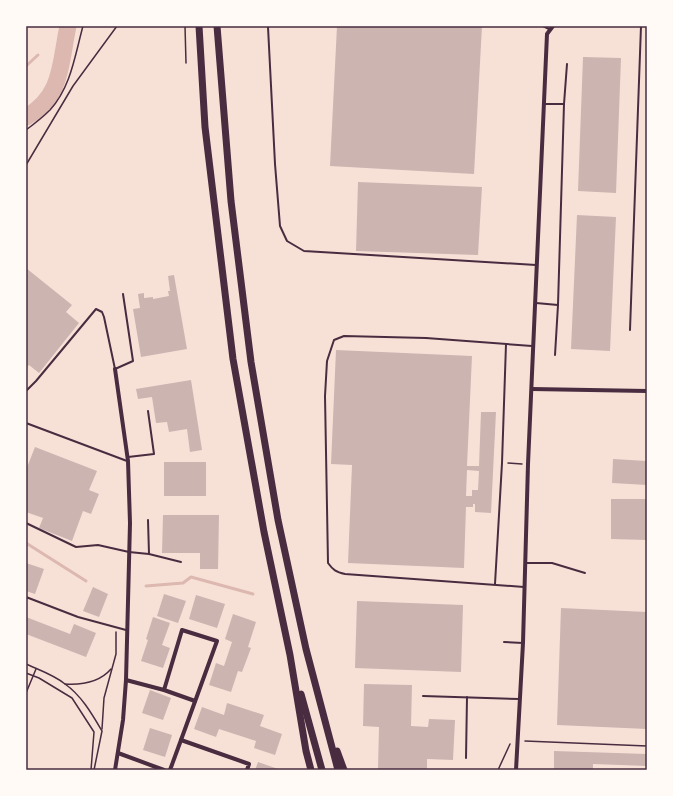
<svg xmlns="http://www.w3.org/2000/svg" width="673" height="796" viewBox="0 0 673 796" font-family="'Roboto Condensed',sans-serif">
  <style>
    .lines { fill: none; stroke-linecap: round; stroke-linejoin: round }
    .stream { stroke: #dcb8b0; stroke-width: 3 }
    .river { stroke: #dcb8b0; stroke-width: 17 }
    .building { fill: #ccb4b1; fill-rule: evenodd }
    .path { stroke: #4a2c40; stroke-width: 1.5 }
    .service { stroke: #4a2c40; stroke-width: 2 }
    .minor { stroke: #4a2c40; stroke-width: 4 }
    .trunk { stroke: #4a2c40; stroke-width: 7 }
    .neatline { fill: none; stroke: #4a2c40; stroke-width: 1.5 }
  </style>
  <rect width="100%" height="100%" fill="#f7e1d7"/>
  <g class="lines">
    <g class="stream">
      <path d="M26,66L38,55"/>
      <path d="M26,543L86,581"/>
      <path d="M146,586L183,583L191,577L253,594"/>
    </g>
    <path class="river" d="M26,117C63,96 60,63 68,26"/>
  </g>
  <g class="building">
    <path d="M337,26H482L474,174L330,166Z"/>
    <path d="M583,57L621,58L616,193L578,191Z"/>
    <path d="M358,182L482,187L478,255L356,251Z"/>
    <path d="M577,215L616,217L610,351L571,349Z"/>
    <path d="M26,268L72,305L66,312L79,323L39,373L29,365L26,368Z"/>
    <path d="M174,275L187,349L141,357L133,309L140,308L138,294L144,293V298L153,297V299L169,296L168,291H170L168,276Z"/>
    <path d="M336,350L472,356L467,466H479L481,412H496L491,513L475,512V504H473V507H466L464,568L348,563L352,465L331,464ZM467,470L479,471L478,490H472V496H466Z"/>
    <path d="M191,380L202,450L190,452L187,429L169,432L167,422L156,423L152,397L138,399L136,389Z"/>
    <path d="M35,447L97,471L89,490L99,494L91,514L83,511L72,541L39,528L43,518L26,512V470Z"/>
    <path d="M613,459L647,461V485L612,483Z"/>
    <rect x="164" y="462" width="42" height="34"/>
    <path d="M611,499H647V540L611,539Z"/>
    <path d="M163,515H219L218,569H200V553H162Z"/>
    <path d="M26,563L44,569L35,594L26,591Z"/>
    <path d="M93,587L108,594L99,617L83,611Z"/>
    <path d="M164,594L186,601L178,623L157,616Z"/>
    <path d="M196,595L225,604L217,628L189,619Z"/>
    <path d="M357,601L463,605L461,672L355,668Z"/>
    <path d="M561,608L647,612V729L557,725Z"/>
    <path d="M233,614L256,622L248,647L251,648L242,672L238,671L231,692L209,685L216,663L224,666L232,642L225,639Z"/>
    <path d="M26,617L70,634L74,624L96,633L86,657L26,634Z"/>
    <path d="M153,617L170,623L162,645L170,648L163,668L141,661L148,640L146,639Z"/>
    <path d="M364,684L412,685L411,726L428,727L429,719L455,720L453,760L427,759V770H378L379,727L363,726Z"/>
    <path d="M150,690L171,698L163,720L142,713Z"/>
    <path d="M227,703L264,715L260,726L282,734L275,755L254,748L256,741L219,729L216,737L194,729L202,707L224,715Z"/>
    <path d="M150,728L172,735L165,757L143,750Z"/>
    <path d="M554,751L647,754V766L593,764V770H554Z"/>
    <path d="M258,762L281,770H255Z"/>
  </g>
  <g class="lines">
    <g class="path">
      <path d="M185,26L186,63"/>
      <path d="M26,130C34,124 43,117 50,110C71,87 75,55 83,26"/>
      <path d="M26,165L73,86L117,26"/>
      <path d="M508,463L522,464"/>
      <path d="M26,664C39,670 54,675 65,684C81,695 92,714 102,731L94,770"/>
      <path d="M26,673L39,678L72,698L94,732L91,770"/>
      <path d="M65,684C82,685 99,683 111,669"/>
      <path d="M26,693L36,669"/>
      <path d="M102,729L104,698L116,654V632"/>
      <path d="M525,741L647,746"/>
      <path d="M498,770L510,744"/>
    </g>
    <g class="service">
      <path d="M543,26L549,29"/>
      <path d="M268,27L275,164L280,226L287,241L304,251L536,265"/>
      <path d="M545,104H564L567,64"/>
      <path d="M536,303L558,305L564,104"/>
      <path d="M630,330L641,26"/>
      <path d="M555,355L558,305"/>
      <path d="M26,391L36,381L96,309L102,312L104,317L115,369L133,361L123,294"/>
      <path d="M26,423L127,461"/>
      <path d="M128,457L154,454L148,411"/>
      <path d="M148,520L149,554"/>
      <path d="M26,523L76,547L98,545L129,552L149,554L181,562"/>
      <path d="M526,563H552L585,573"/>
      <path d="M495,584L502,463L506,344"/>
      <path d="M524,587L345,574C336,572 333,570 328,563L325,396L327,361L334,340L344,336L426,338L532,346"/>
      <path d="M26,597L78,617L126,630"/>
      <path d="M504,642L523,643"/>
      <path d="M423,696L520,699"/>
      <path d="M466,758L467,697"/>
    </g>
    <g class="minor">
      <path d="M115,369L128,461L130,523L126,680L123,720L115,770"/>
      <path d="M532,389L647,391"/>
      <path d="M126,680L164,690L182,630L217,641L181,740L249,764L247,770"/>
      <path d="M164,690L195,701"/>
      <path d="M118,753L164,770"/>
      <path d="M170,770L181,740"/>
      <path d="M516,770L523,643L528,464L547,34L553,26"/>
    </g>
    <g class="trunk">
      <path d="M199,26L205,127L233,359L264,532L290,655L306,751L311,770"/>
      <path d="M217,26L231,201L251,362L278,520L306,649L338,770"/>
      <path d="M301,694L322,770"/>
      <path d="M337,751L344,770"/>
    </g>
  </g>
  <rect width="673" height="796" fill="none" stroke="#fffaf5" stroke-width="54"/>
  <rect x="27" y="27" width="619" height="742" class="neatline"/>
</svg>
